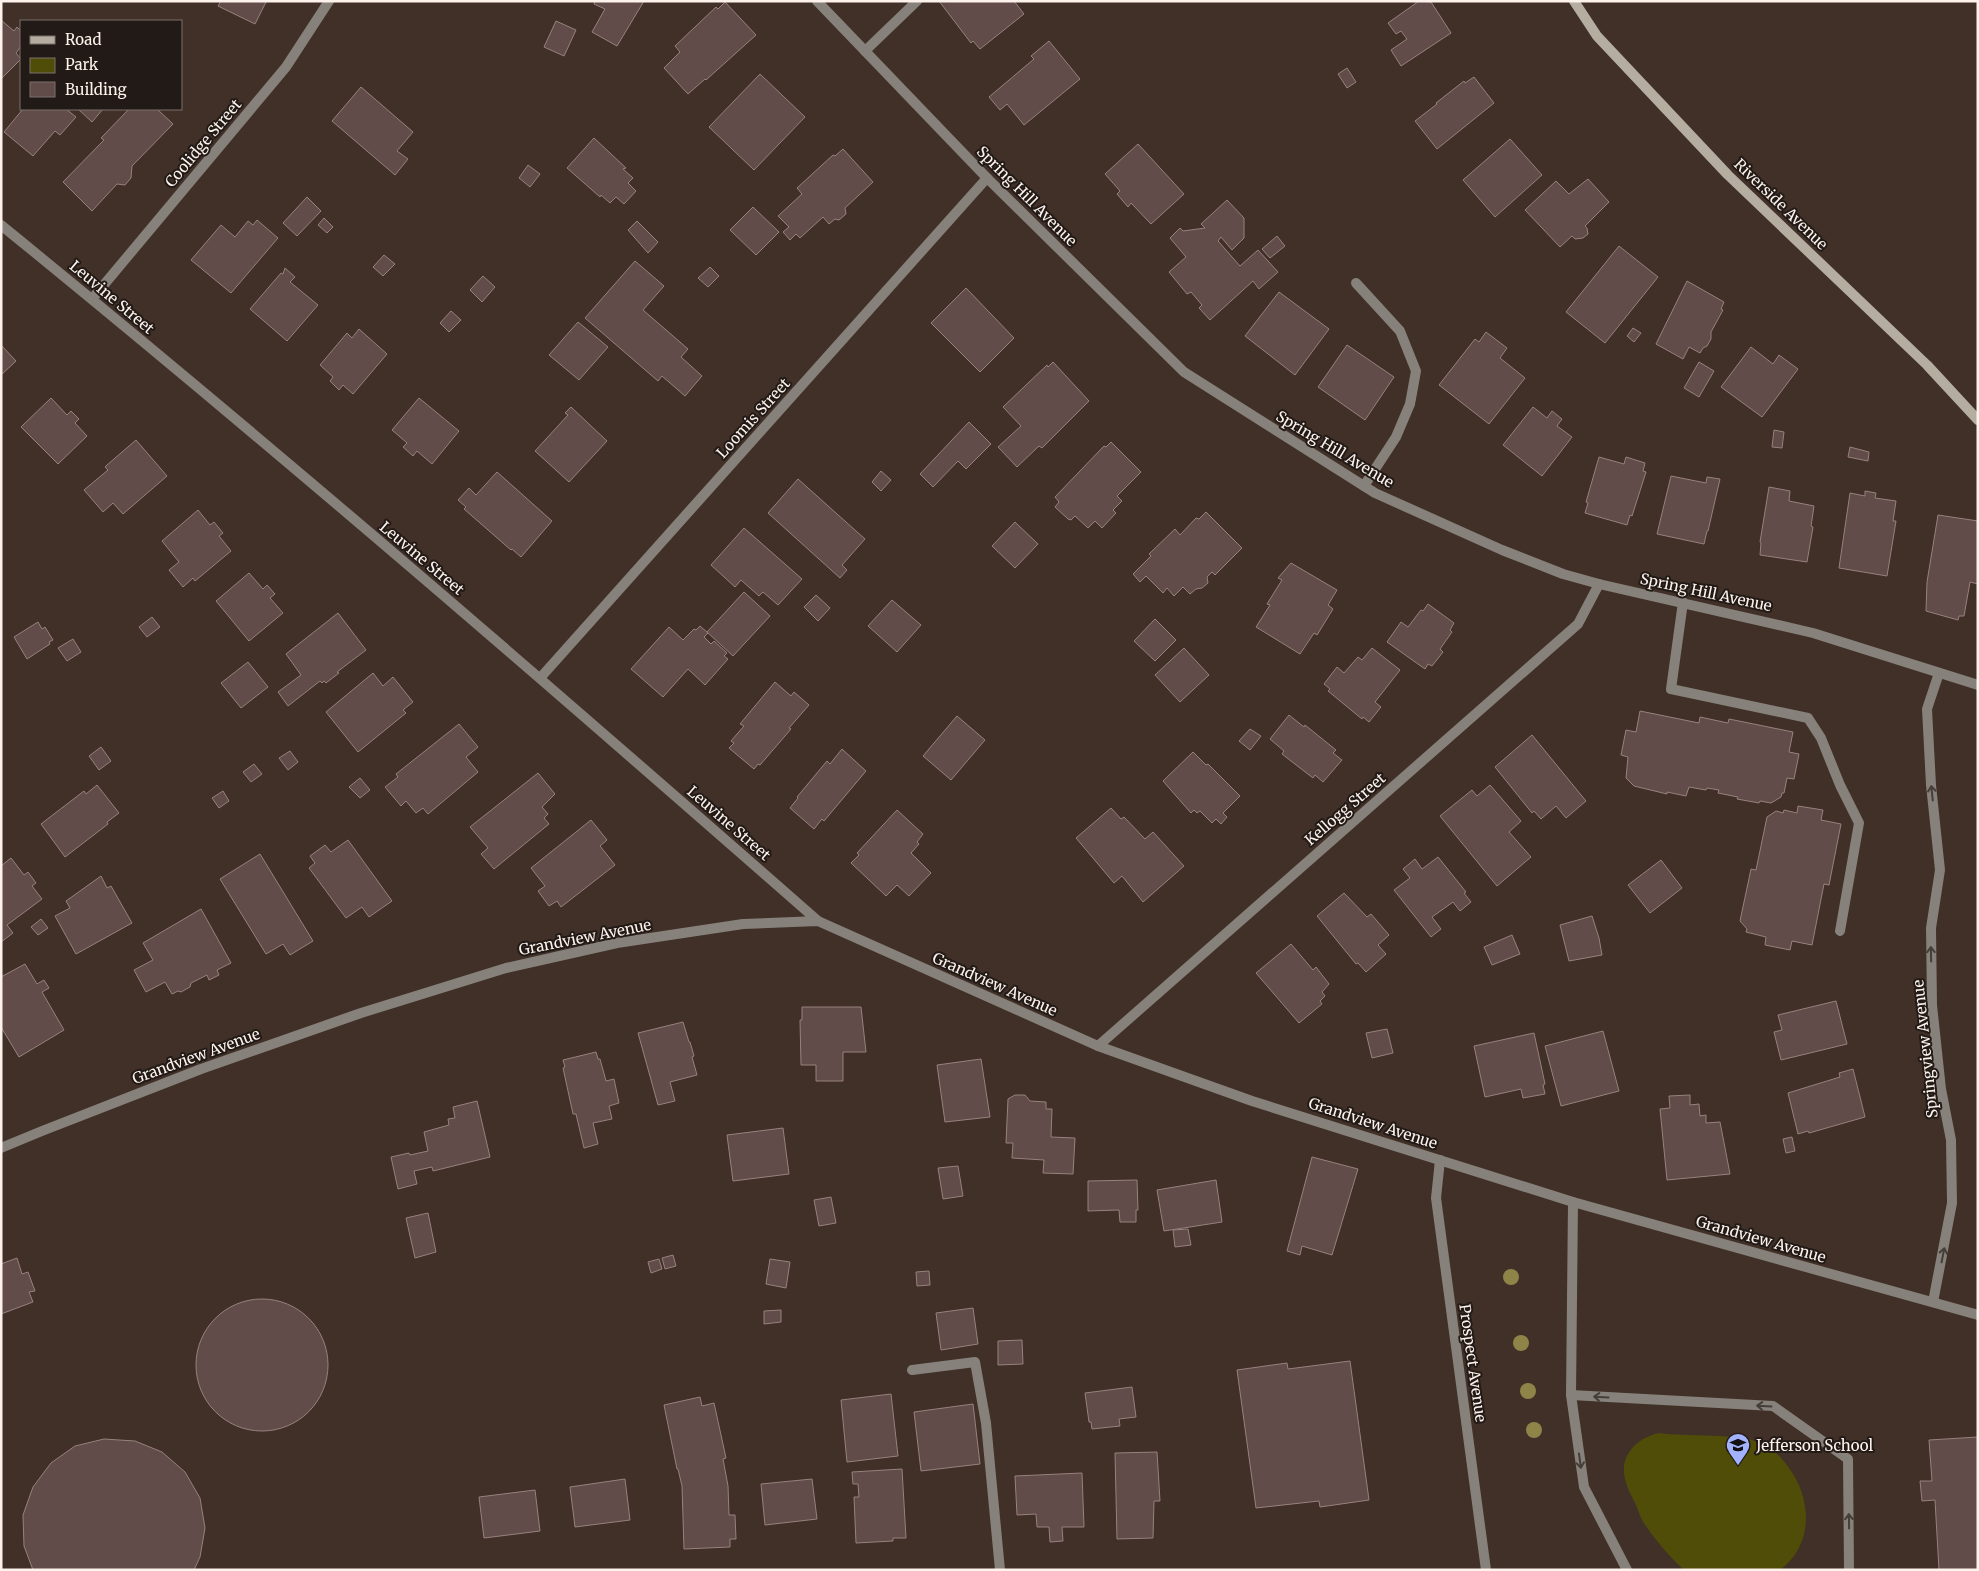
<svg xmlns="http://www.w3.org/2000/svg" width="1979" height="1571" viewBox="0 0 1979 1571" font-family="Merriweather,serif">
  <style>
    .green { fill: #504d08 }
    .building { fill: #614c4a; stroke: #98817f }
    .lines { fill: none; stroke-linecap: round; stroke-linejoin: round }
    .service { stroke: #86817a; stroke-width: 10 }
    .minor { stroke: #86817a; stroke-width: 10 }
    .tertiary { stroke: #86817a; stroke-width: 10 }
    .secondary { stroke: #b4ada0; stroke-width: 10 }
    .tree { fill: #8e8448 }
    .oneway { stroke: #453e39 }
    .labels { text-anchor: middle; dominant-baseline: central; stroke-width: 4; stroke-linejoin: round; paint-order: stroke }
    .street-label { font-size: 15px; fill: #fdf2ec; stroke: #221a16 }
    .poi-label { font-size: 15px; fill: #fdf2ec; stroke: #221a16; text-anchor: start }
  </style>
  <rect width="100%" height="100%" fill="#403027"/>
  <path class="green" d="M1659,1433C1686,1437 1738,1433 1761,1443C1773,1448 1782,1458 1789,1468C1812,1499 1814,1545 1780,1570H1684C1669,1556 1657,1542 1646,1526C1641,1520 1639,1512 1636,1505C1631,1495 1625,1484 1624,1473C1622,1452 1640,1437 1659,1433Z"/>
  <g class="building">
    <path d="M221,1H265L266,2L255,24L218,6Z"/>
    <path d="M595,1H644L617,46L592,32L605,9L594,4Z"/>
    <path d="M939,1H1014L1024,14L980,49L973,41L971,43Z"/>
    <path d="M1419,1L1431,2L1451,33L1401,66L1391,50L1407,39L1401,31L1396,34L1388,23Z"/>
    <path d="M725,2L756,35L706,80L705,79L688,94L664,68L680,52L675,46L716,7L718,9Z"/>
    <path d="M1,20L14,31L17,27L21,31V46L16,53L21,59L1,79Z"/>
    <path d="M556,21L576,30L564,56L544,47Z"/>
    <path d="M1049,41L1080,79L1024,125L1007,104L1000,110L989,97L1034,59L1031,56Z"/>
    <path d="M1347,68L1356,82L1347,88L1338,74Z"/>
    <path d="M760,74L805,117L754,170L709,127Z"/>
    <path d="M1474,77L1494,103L1437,149L1415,121L1437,104L1436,103L1464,81L1465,83Z"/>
    <path d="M361,87L413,132L397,151L408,159L395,175L332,121Z"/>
    <path d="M23,109H66L76,117L60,135L55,131L33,156L4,132Z"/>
    <path d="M78,109H103L92,122Z"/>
    <path d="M129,109H157L173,124L132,166L131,178L125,185L117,184L92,211L63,182L104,140L101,138Z"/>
    <path d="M594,138L626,168L623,169L633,178L628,183L636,191L624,204L616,197L610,203L601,195L600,197L567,168Z"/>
    <path d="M1510,139L1542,175L1495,217L1463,180Z"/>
    <path d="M1138,144L1184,194L1151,224L1131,203L1128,207L1117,194L1120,191L1105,174Z"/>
    <path d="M843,149L873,182L845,208L846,214L839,220L835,219L829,224L823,217L800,238L796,234L790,240L783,232L789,227L778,216L802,194L797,188L833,155L835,156Z"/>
    <path d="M528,165L540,174L530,187L519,178Z"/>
    <path d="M1588,179L1609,202L1585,226L1587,228L1588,234L1583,238L1575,239L1572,236L1560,247L1525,210L1556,181L1569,194Z"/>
    <path d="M307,197L321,211L297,236L283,223Z"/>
    <path d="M1227,200L1244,218V238L1232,250L1221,237L1218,241L1240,266L1258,250L1278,272L1259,289L1253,281L1210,320L1199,308L1202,305L1191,292L1187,294L1169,272L1186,257L1170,238L1180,228L1183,231L1205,228L1201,224Z"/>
    <path d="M753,207L779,232L756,255L730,230Z"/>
    <path d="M324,218L333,227L327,233L318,225Z"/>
    <path d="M257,220L278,238L231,293L191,260L221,225L235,237L248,221L253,225Z"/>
    <path d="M637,221L658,242L648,253L628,230Z"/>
    <path d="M1277,236L1285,246L1270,258L1262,249Z"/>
    <path d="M1619,246L1658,277L1605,343L1566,312Z"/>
    <path d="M384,255L395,264L383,276L373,267Z"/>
    <path d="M635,261L664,286L643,310L688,349L681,357L702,376L685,396L662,376L658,381L585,318Z"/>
    <path d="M710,267L719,276L708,287L698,278Z"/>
    <path d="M285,268L295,277L290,282L318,305L287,341L250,309L281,273L283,274Z"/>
    <path d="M483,276L495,287L482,302L470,290Z"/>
    <path d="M1687,281L1724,302L1721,309L1723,310L1711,332V339L1707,346L1703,348L1700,353L1689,347L1683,359L1656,344Z"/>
    <path d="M966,288L1014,338L980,372L931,323Z"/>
    <path d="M1279,292L1329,329L1295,375L1245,336Z"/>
    <path d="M451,311L461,320L449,332L440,323Z"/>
    <path d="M578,322L608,347L579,380L549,355Z"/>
    <path d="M1633,328L1641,333L1634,342L1627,336Z"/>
    <path d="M359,329L387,354L353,394L343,385L339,390L330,381L333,377L320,365L347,333L352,338Z"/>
    <path d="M1486,332L1507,348L1500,358L1525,378L1489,424L1439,385L1475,339L1479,342Z"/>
    <path d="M1,345L16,361L1,375Z"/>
    <path d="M1347,345L1394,377L1365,420L1318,387Z"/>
    <path d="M1751,347L1773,364L1779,355L1798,369L1762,417L1721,387Z"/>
    <path d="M1053,362L1089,401L1042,448L1039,446L1017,467L998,447L1021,426L1003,407L1047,365L1048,367Z"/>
    <path d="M1699,362L1714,371L1699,397L1684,388Z"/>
    <path d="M51,398L67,415L71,411L79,419L75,423L87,436L58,464L21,427Z"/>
    <path d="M419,398L459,431L432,464L417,451L413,456L403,447L407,443L392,430Z"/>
    <path d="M571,407L607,441L569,482L535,451L568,415L565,413Z"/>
    <path d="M1533,407L1547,418L1552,411L1562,419L1557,426L1572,437L1542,476L1503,445Z"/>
    <path d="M969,422L991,444L966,469L958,461L933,487L920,474Z"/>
    <path d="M1774,430L1784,432L1782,448L1772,447Z"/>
    <path d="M136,440L167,476L123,514L113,503L103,512L84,490L108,470L105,467L107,465Z"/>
    <path d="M1111,442L1141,472L1117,496L1122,501L1113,510L1116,513L1102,528L1095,521L1088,528L1075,516L1071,520L1068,519L1055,507L1059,502L1055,497L1104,446L1106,447Z"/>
    <path d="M1850,447L1869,452L1868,461L1848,457Z"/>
    <path d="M1599,457L1624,464L1626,457L1645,463L1643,471L1646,472L1632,516L1630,515L1627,525L1585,513L1588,503L1586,502Z"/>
    <path d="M881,471L891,480L881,491L872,482Z"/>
    <path d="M497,472L552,521L521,557L512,549L511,550L464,509L466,507L458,500L469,488L476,495Z"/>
    <path d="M1671,476L1706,483L1707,477L1720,479L1708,531H1707L1704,544L1657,534Z"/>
    <path d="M798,479L865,539L842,565L847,570L840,578L768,513Z"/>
    <path d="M1769,487L1790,491L1789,501L1814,506L1811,526L1813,527L1807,562L1760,555L1761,543L1760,542Z"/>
    <path d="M1865,491L1876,493L1875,498L1896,501L1893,521H1896L1887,576L1839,568L1850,493L1865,496Z"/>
    <path d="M198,510L210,525L214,522L223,533L219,536L231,551L195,581L193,578L183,587L169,570L179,562L162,541Z"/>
    <path d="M1206,512L1242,548L1215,575L1212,572L1207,577L1208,583L1202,588L1196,589L1190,594L1183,587L1174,596L1167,588L1163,593L1146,576L1140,582L1133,574L1151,556L1149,554L1175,529L1180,535L1196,518L1199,519Z"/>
    <path d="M1938,515L1978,521V584L1970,582L1964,616H1959L1958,620L1926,611L1927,582Z"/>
    <path d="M1015,522L1038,544L1015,568L992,546Z"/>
    <path d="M744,528L802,579L778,605L763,592L759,596L741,580L735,587L711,565Z"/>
    <path d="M1291,563L1337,590L1328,605L1333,609L1317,635L1314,633L1300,654L1256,627L1270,605L1267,604L1282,580L1278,578Z"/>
    <path d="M249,573L263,589L267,585L275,594L270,598L283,613L249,641L216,601Z"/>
    <path d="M744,592L770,616L733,656L707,632Z"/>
    <path d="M816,595L830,608L818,621L804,607Z"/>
    <path d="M892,600L921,625L897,652L868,626Z"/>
    <path d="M1428,604L1454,623L1450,630L1452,632L1440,649L1443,652L1432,666L1428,664L1425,669L1387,642L1401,622L1408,627L1421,610L1423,611Z"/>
    <path d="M338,613L366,650L337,672L339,673L326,683L324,681L322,683L320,681L288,706L278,692L301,675L286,654Z"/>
    <path d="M152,617L160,627L147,637L139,627Z"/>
    <path d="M1155,619L1176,640L1155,661L1134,641Z"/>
    <path d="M38,622L42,629L45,627L53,640L49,642L50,644L27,659L14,637Z"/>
    <path d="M700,626L708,633L704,637L711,644L714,641L727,653L724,656L728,659L705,685L688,669L663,697L631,669L669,627L683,640L694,629L696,630Z"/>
    <path d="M73,639L81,652L67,661L58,648Z"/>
    <path d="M1184,648L1209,675L1180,702L1155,675Z"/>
    <path d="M1372,648L1400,670L1375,702L1381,707L1369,722L1363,717L1362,719L1328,691L1330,689L1324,684L1337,667L1344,673L1358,657L1362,660Z"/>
    <path d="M248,662L268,687L241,708L221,683Z"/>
    <path d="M373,673L383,686L393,677L413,702L403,710L406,713L358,752L326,712Z"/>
    <path d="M775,682L791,696L794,692L809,705L789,728L791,729L760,765L758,764L754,769L729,748L734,743L731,741L744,726L740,724Z"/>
    <path d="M1640,711L1699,723L1700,717L1728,723L1729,719L1793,732L1789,752L1799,754L1794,779L1787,778L1784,793H1782L1781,797L1771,803L1760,801L1759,803L1737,799L1738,797L1718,793L1719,790L1707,788L1706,790L1689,787L1686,796L1667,792V794L1634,786L1626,778L1628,757L1621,755L1626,730L1636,732Z"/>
    <path d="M1289,715L1304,727L1305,725L1336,750L1333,753L1342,760L1323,782L1315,775L1313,778L1282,754L1284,751L1270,739Z"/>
    <path d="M957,716L985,740L951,780L923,756Z"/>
    <path d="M459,724L478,747L466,757L478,772L428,814L423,808L416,813L406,801L401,806L385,787L398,777L396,774Z"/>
    <path d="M1250,729L1261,736L1250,750L1239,741Z"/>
    <path d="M1532,735L1586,801L1566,818L1556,806L1541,819L1534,811L1532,813L1495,767Z"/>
    <path d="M101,747L111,761L99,770L89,756Z"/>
    <path d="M842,749L866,771L824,821L822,819L814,829L790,808L798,798L797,797L827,761L830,764Z"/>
    <path d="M290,751L298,762L288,770L279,758Z"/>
    <path d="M1193,752L1206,765L1208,764L1240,796L1223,813L1227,817L1221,824L1216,819L1212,823L1200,811L1197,813L1194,810L1191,813L1163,781Z"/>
    <path d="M254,764L262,774L251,782L243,772Z"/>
    <path d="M538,773L555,794L542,807L548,814L544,818L549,824L494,869L481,854L488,848L470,827Z"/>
    <path d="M360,778L370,790L360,798L349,787Z"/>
    <path d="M97,785L119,813L107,822L108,824L65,857L41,824L84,791L86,794Z"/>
    <path d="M1490,785L1521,821L1509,832L1531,857L1497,886L1440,816L1472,790L1477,796Z"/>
    <path d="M223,791L229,801L219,808L212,798Z"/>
    <path d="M1798,806L1823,810L1821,820L1841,824L1829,885L1824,884L1812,945L1792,941L1790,950L1765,945L1766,937L1746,932L1747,929L1740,921L1751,869L1756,870L1767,817L1776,811L1783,813L1784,810L1797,813Z"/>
    <path d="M1111,808L1121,819L1124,817L1145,839L1153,832L1184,866L1143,902L1122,876L1114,883L1076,838Z"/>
    <path d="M897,810L923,834L917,842L919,844L911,853L931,873L909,896L897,885L886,896L851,863L859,855L857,853Z"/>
    <path d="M591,820L607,840L600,846L615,865L561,907L557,901L549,906L538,891L545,886L531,868Z"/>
    <path d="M348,840L392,901L369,917L362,907L346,918L309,868L315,863L310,856L325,845L331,852Z"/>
    <path d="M260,854L313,941L290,955L283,944L266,954L220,879Z"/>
    <path d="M1438,857L1466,892L1464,893L1471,902L1460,911L1453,902L1432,917L1441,929L1431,937L1394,890L1410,878L1403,869L1415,859L1422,869Z"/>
    <path d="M11,858L24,875L28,872L36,883L32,886L42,899L7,925L13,933L1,942V866Z"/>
    <path d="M1661,860L1682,888L1650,913L1628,885Z"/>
    <path d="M101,876L107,888L111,886L132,923L76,954L55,916L70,908L66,901Z"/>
    <path d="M1344,893L1367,917L1371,914L1389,935L1378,945L1386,954L1366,972L1358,963L1356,964L1317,916Z"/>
    <path d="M201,909L231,963L217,970L219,975L209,980L207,975L191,983L190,987L181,992L178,991L172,994L165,982L146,992L134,970L153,960L143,943Z"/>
    <path d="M1592,916L1599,938L1602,955L1569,961L1560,925Z"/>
    <path d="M41,919L48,928L38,935L31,927Z"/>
    <path d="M1512,935L1520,954L1492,965L1484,947Z"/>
    <path d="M1291,944L1313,970L1316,967L1329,984L1322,992L1325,996L1320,1001L1322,1004L1299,1023L1256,973Z"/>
    <path d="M25,964L37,984L44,980L49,988L42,992L64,1030L19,1057L1,1027V977Z"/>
    <path d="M1836,1001L1847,1044L1781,1060L1774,1032L1782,1030L1778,1015Z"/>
    <path d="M802,1007H861L866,1052H843V1081H816V1065H801L800,1020H802Z"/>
    <path d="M683,1022L689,1042H690L694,1056L692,1057L697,1075L670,1082L675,1101L658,1105L638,1033Z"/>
    <path d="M1387,1029L1393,1053L1372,1058L1366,1033Z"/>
    <path d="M1603,1031L1619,1091L1561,1106L1545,1046Z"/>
    <path d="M1534,1033L1545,1084L1543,1085L1545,1094L1523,1098L1521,1089L1485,1097L1474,1046Z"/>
    <path d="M596,1052L598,1059H600L606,1081L614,1079L619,1103L609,1106L612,1119L593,1123L598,1144L584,1148L576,1114H573L563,1068L565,1067L563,1060Z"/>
    <path d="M981,1059L990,1117L945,1122L937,1065Z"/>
    <path d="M1853,1069L1865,1117L1809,1133L1808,1131L1798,1134L1788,1093L1840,1077L1839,1073Z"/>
    <path d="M1015,1095H1025L1030,1101L1046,1102V1109H1052L1051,1137L1075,1138L1073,1174L1043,1173L1044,1160L1012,1158L1013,1143H1006L1008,1099Z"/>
    <path d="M1690,1095V1105L1699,1104L1700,1116L1706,1115V1123L1720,1122L1730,1174L1667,1180L1660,1109L1670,1108L1669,1096Z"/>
    <path d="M477,1101L490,1157L433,1171L432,1167L414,1171L417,1184L398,1189L391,1157L409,1153L410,1155L428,1151L424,1132L449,1125L448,1119L455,1118L453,1107Z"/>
    <path d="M783,1128L789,1174L733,1181L727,1135Z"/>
    <path d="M1792,1137L1795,1151L1786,1153L1783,1139Z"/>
    <path d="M1312,1157L1358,1169L1332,1255L1302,1246L1300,1255L1287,1251Z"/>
    <path d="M958,1166L963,1196L943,1199L938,1168Z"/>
    <path d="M1137,1180L1138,1210H1136V1222H1120L1119,1210L1088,1211V1181Z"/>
    <path d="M1216,1180L1222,1222L1164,1231L1157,1190Z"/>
    <path d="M831,1197L836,1223L819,1226L814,1200Z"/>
    <path d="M428,1213L436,1252L415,1258L406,1218Z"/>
    <path d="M1188,1229L1191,1245L1175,1247L1173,1230Z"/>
    <path d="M673,1255L676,1266L665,1269L662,1258Z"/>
    <path d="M17,1258L22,1274L28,1272L35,1291L29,1292L33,1302L1,1314V1264Z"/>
    <path d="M659,1259L662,1269L651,1273L648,1262Z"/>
    <path d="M770,1259L790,1262L786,1288L766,1284Z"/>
    <path d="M929,1271L930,1285L917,1286L916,1272Z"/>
    <circle cx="262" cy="1365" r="66"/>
    <path d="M973,1308L978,1344L941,1350L936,1313Z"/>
    <path d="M781,1310V1322L764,1324V1311Z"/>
    <path d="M1022,1340L1023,1364L998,1365V1341Z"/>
    <path d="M1350,1361L1369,1500L1320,1507L1319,1501L1256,1508L1237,1370L1287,1363L1288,1369Z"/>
    <path d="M1132,1387L1136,1417L1119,1419L1120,1426L1092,1429L1091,1422H1089L1085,1393Z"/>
    <path d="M891,1394L898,1456L847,1462L841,1400Z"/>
    <path d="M700,1397L702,1406L714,1403L726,1458L723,1459L728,1486L729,1515H735L736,1539H730V1547L684,1549L682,1486L678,1469H677L664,1405Z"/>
    <path d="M973,1404L980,1464L921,1471L914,1412Z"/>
    <path d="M1978,1437V1570H1939L1935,1500L1922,1501L1920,1481H1932L1929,1440Z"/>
    <path d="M104,1439L135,1441L162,1452L185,1472L200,1498L205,1528L200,1557L194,1570H33L24,1546L23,1515L33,1487L51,1463L75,1446Z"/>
    <path d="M1157,1452L1160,1501H1154L1153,1538L1117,1539L1115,1453Z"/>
    <path d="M902,1469L906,1538H893V1541L856,1543L854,1497H859L858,1484H853L852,1472Z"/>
    <path d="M1082,1473L1084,1527H1062L1063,1541L1050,1542L1049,1527H1037L1036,1514L1017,1515L1015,1476Z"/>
    <path d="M625,1479L630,1520L575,1527L570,1487Z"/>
    <path d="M812,1479L817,1519L765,1525L761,1484Z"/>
    <path d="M535,1490L540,1531L484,1538L479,1497Z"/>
  </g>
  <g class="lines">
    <g class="service">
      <path d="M865,51L917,1"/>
      <path d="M1356,283L1400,331L1416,371L1410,404L1396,437L1364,486"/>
      <path d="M1683,602L1671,689L1808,718L1821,738L1840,785L1859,823L1840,931"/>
      <path d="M1573,1202L1571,1395L1584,1487L1627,1570"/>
      <path d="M912,1370L975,1362L986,1423L1000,1570"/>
      <path d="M1571,1395L1773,1406L1848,1459L1849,1570"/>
    </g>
    <g class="minor">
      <path d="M1,225C279,451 549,685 818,921"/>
      <path d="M92,299L286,67L329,1"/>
      <path d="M541,677L987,178"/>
      <path d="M1098,1046L1578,624L1599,584"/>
      <path d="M1,1148L42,1131L201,1069L361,1013L506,968L617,943L743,924L818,921L1098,1046L1252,1101L1573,1202L1978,1315"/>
      <path d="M1440,1160L1436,1198L1486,1570"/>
      <path d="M1933,1302L1952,1203L1951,1140L1941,1089L1932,1005L1931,928L1940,870L1931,785L1927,709L1939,673"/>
    </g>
    <path class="tertiary" d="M817,1L987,178L1184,372L1375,493L1502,550L1563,574L1599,584L1813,633L1978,685"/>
    <path class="secondary" d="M1574,1L1597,36L1728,175L1927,365L1978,420"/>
  </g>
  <g class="tree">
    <circle cx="1511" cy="1277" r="8"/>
    <circle cx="1521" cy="1343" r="8"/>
    <circle cx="1528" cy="1391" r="8"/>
    <circle cx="1534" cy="1430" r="8"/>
  </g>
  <defs><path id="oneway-shaft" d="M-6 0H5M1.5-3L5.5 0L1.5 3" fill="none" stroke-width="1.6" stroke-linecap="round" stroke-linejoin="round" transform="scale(1.25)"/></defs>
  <g class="oneway">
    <use href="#oneway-shaft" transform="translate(1932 793) rotate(-96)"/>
    <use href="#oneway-shaft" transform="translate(1931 954) rotate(-91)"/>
    <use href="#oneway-shaft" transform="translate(1943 1255) rotate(-79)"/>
    <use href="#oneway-shaft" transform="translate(1601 1397) rotate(-177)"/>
    <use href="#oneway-shaft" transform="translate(1764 1406) rotate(-177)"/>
    <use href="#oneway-shaft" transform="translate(1580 1461) rotate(82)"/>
    <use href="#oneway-shaft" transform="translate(1849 1521) rotate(-91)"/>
  </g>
  <defs>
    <g id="school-pin" transform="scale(1.25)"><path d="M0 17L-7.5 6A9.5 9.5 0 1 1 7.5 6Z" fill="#a2b2fd" stroke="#221a16"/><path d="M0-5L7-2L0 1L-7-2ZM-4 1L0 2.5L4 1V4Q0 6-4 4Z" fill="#111"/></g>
  </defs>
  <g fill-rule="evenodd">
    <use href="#school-pin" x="1738" y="1445"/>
  </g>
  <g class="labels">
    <g class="street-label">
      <text transform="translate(203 143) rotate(-50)">Coolidge Street</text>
      <text transform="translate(1027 196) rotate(45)">Spring Hill Avenue</text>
      <text transform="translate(1781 204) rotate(44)">Riverside Avenue</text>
      <text transform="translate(112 297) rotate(40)">Leuvine Street</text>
      <text transform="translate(753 418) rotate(-48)">Loomis Street</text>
      <text transform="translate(1335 449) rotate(31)">Spring Hill Avenue</text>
      <text transform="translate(422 558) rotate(40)">Leuvine Street</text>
      <text transform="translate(1706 592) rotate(12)">Spring Hill Avenue</text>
      <text transform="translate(1345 809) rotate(-41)">Kellogg Street</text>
      <text transform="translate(729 823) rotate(41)">Leuvine Street</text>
      <text transform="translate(585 937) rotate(-11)">Grandview Avenue</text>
      <text transform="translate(995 984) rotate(24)">Grandview Avenue</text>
      <text transform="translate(1925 1049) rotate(-96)">Springview Avenue</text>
      <text transform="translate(196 1056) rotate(-20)">Grandview Avenue</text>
      <text transform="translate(1373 1123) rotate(18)">Grandview Avenue</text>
      <text transform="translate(1761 1239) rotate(16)">Grandview Avenue</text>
      <text transform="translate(1473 1363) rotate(82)">Prospect Avenue</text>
    </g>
    <g class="poi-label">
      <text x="1756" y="1445">Jefferson School</text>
    </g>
  </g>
  <rect width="1979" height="1571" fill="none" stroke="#fdf2ec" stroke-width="5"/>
  <rect x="20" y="20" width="162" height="90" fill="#221a16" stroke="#7a706c"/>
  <rect x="30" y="36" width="25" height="8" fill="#b4ada0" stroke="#7a706c"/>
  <text x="65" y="45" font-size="15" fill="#fdf2ec">Road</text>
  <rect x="30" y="58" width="25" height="15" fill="#504d08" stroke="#7a706c"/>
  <text x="65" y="70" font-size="15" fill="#fdf2ec">Park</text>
  <rect x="30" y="82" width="25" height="15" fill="#614c4a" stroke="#7a706c"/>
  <text x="65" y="95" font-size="15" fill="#fdf2ec">Building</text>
</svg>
